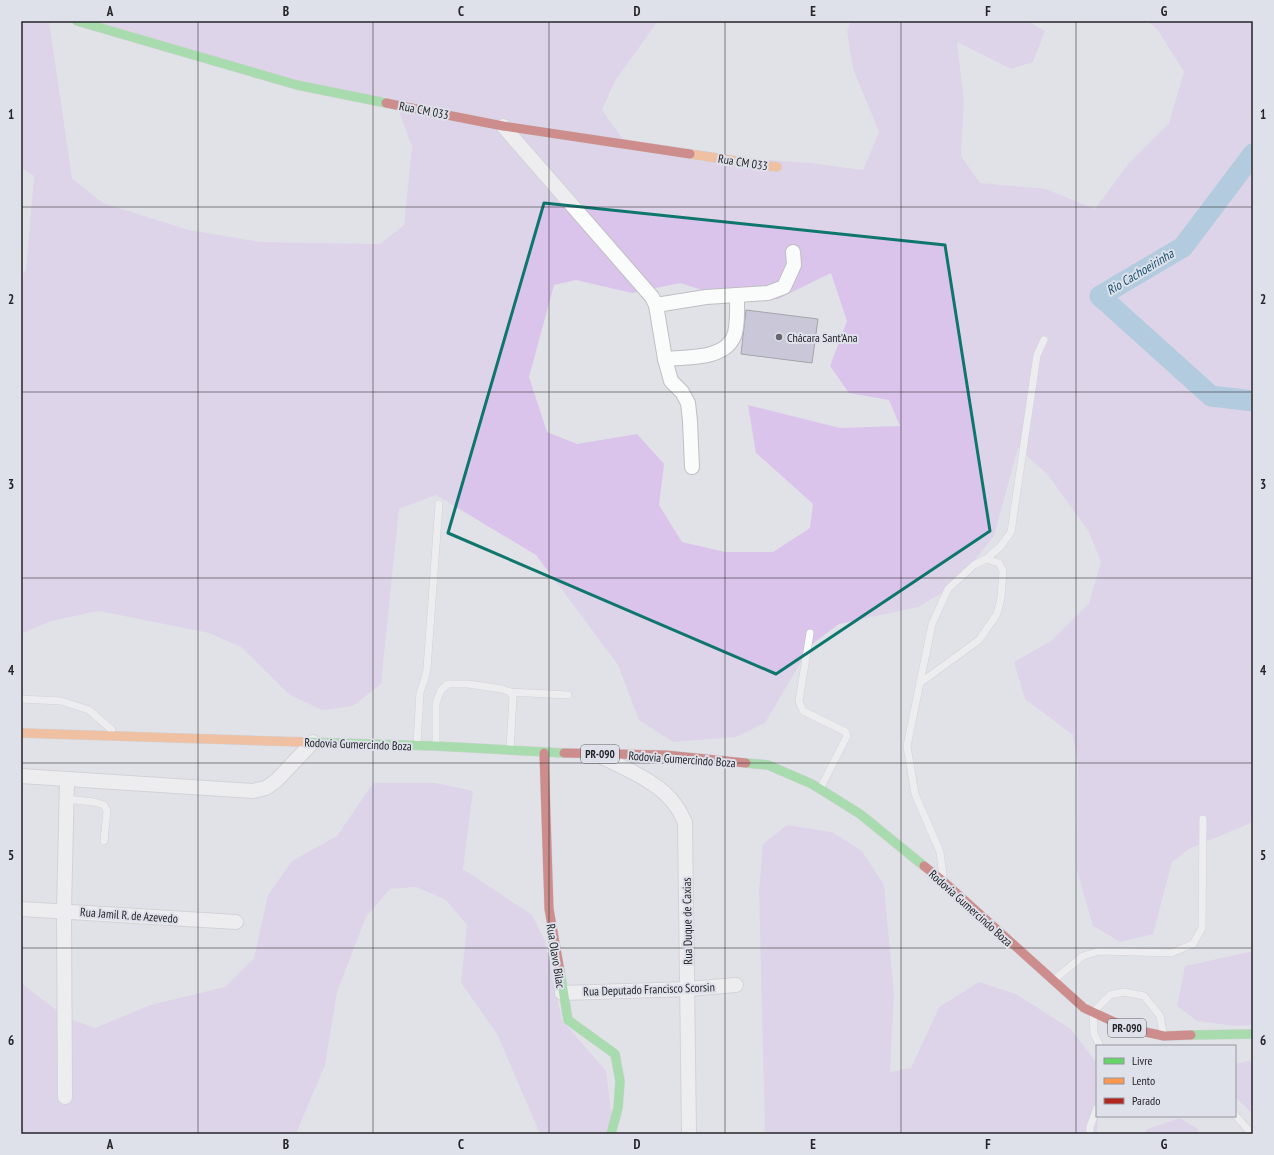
<svg xmlns="http://www.w3.org/2000/svg" width="1274" height="1155" viewBox="0 0 1274 1155" font-family="'PT Sans Narrow',sans-serif">
  <style>
    .green { fill: #dac4eb; fill-rule: evenodd }
    .lines { fill: none; stroke-linecap: round; stroke-linejoin: round }
    .river { stroke: #79b0d2; stroke-width: 21 }
    .building { fill: #cac8d8; stroke: #a4a4a8 }
    .lane-casing { stroke: #bfbfc3; stroke-width: 8 }
    .street-casing { stroke: #bfbfc3; stroke-width: 16 }
    .fast-casing { stroke: #bfbfc3; stroke-width: 10 }
    .slow-casing { stroke: #bfbfc3; stroke-width: 10 }
    .jam-casing { stroke: #bfbfc3; stroke-width: 10 }
    .lane { stroke: #fafbfb; stroke-width: 7 }
    .street { stroke: #fafbfb; stroke-width: 14 }
    .fast { stroke: #63d668; stroke-width: 9 }
    .slow { stroke: #ff974d; stroke-width: 9 }
    .jam { stroke: #b3261e; stroke-width: 9 }
    .marked { fill: none; stroke: #0f766e; stroke-width: 3; stroke-linejoin: round }
    .grid { fill: none; stroke: #242529; stroke-width: 1; stroke-opacity: 0.55 }
    .poi-dot { fill: #66676c; stroke: #dee1ea; stroke-width: 1.5 }
    .labels { text-anchor: middle; dominant-baseline: central; stroke-width: 4; stroke-linejoin: round; paint-order: stroke }
    .shield { fill: #dee1ea; stroke: #5c5d63; stroke-width: 1 }
    .shield-label { font-size: 11px; font-weight: bold; fill: #242529 }
    .street-label { font-size: 12px; fill: #242529; stroke: #dee1ea }
    .poi-label { font-size: 12px; fill: #242529; stroke: #dee1ea; text-anchor: start }
    .water-label { font-size: 13px; font-style: italic; fill: #165272; stroke: #dee1ea }
    .neatline { fill: none; stroke: #242529; stroke-width: 1.5 }
    .grid-label { font-size: 13px; text-anchor: middle; font-weight: bold; fill: #242529 }
  </style>
  <rect width="100%" height="100%" fill="#e1e2e7"/>
  <g class="green">
    <path d="M21,21H49L72,178L103,203L189,230L260,242L380,244L404,225L412,147L398,109L205,62L65,21H658L615,81L602,110L623,139L742,158L811,163L863,170L879,132L853,69L847,31L851,21H1027L1045,31L1033,62L1011,69L957,42L964,101L961,156L980,183L1046,189L1095,209L1128,164L1169,123L1184,72L1157,29L1147,21H1253V822L1189,849L1172,862L1153,934L1120,942L1093,926L1077,871L1078,764L1073,735L1025,699L1014,662L1051,641L1089,603L1101,562L1089,532L1048,475L1018,448L994,536L954,586L918,607L839,624L811,645L765,723L736,737L673,742L639,720L618,665L536,555L436,495L399,509L381,684L353,706L322,710L290,695L241,647L209,633L99,611L51,621L21,634V276L26,270L34,176L21,168ZM831,273L847,321L830,366L849,393L889,400L900,426L840,428L748,405L756,453L813,504L810,528L773,552H725L682,542L659,505L664,464L637,434L577,444L547,432L529,377L554,285L576,280L632,293L680,283L737,301L778,299Z"/>
    <path d="M373,783H436L473,791L463,869L532,915L545,941L562,1020L606,1071L612,1118L607,1134H540L497,1034L461,983L467,925L446,900L416,887L390,889L366,917L337,992L325,1065L296,1134H21V983L67,1018L95,1028L150,1005L225,987L254,958L268,895L292,861L337,836Z"/>
    <path d="M787,825L832,832L862,851L884,885L894,995L890,1072L911,1068L939,1007L979,982L1016,994L1071,1029L1097,1063V1116H1098L1097,1134H765L759,890L763,844Z"/>
    <path d="M1253,951V1025L1235,1026L1197,1021L1177,1006L1185,966Z"/>
    <path d="M1253,1060V1114L1235,1097V1064Z"/>
    <path d="M1180,1118L1198,1129V1134H1144L1147,1129Z"/>
  </g>
  <g class="lines">
    <path class="river" d="M1253,154L1183,247L1100,296L1211,396L1253,401"/>
  </g>
  <path class="building" d="M746,310L818,319L812,363L741,354Z"/>
  <g class="lines">
    <g class="lane-casing">
      <g id="lane">
        <path d="M810,633L799,701L803,711L846,732L847,736L821,787"/>
        <path d="M920,683L979,640L997,614L1001,598L1003,571L999,563L986,559"/>
        <path d="M510,692L568,695"/>
        <path d="M21,699L61,701L89,710L112,730"/>
        <path d="M436,743V703L441,690L448,684H468L502,689L510,692L513,697L510,748"/>
        <path d="M417,744L420,692L424,682L427,669L439,504"/>
        <path d="M66,799L94,802L104,805L107,811L104,841"/>
        <path d="M943,875L940,852L915,794L907,746L932,624L948,589L974,565L986,559L1000,547L1011,532L1037,355L1044,340"/>
        <path d="M1056,978L1083,956L1099,951L1171,953L1193,944L1202,928L1203,819"/>
        <path d="M1100,1046L1094,1034L1093,1012L1110,995L1124,992L1144,996L1160,1016L1163,1033"/>
        <path d="M1235,1115L1252,1134"/>
        <path d="M1090,1134V1127L1097,1108"/>
      </g>
    </g>
    <g class="street-casing">
      <g id="street">
        <path d="M503,126L652,297L656,305L706,297L768,293L784,287L794,265L793,252"/>
        <path d="M656,305L665,359L671,381L682,392L688,403L690,421L692,467"/>
        <path d="M665,359C687,357 728,360 735,333C738,321 737,307 737,295"/>
        <path d="M602,757C626,769 661,783 676,806C680,811 682,817 685,822L689,1134"/>
        <path d="M21,776L253,791L266,788L276,781L313,742"/>
        <path d="M21,909L236,922"/>
        <path d="M562,993L688,989L736,985"/>
        <path d="M65,1097L64,910L67,779"/>
      </g>
    </g>
    <g class="fast-casing">
      <g id="fast">
        <path d="M77,21L297,85L386,103"/>
        <path d="M304,742L436,746L564,753"/>
        <path d="M746,763L768,765L812,784L860,814L924,866"/>
        <path d="M560,971L568,1020L615,1054L620,1081L618,1108L611,1134"/>
        <path d="M1191,1035L1253,1034"/>
      </g>
    </g>
    <g class="slow-casing">
      <g id="slow">
        <path d="M690,154L777,167"/>
        <path d="M21,733L304,742"/>
      </g>
    </g>
    <g class="jam-casing">
      <g id="jam">
        <path d="M386,103L503,126L690,154"/>
        <path d="M544,753L549,909L560,971"/>
        <path d="M564,753L666,755L746,763"/>
        <path d="M924,866L943,881L1084,1008L1127,1028L1164,1036L1191,1035"/>
      </g>
    </g>
    <use href="#lane" class="lane"/>
    <use href="#street" class="street"/>
    <use href="#fast" class="fast"/>
    <use href="#slow" class="slow"/>
    <use href="#jam" class="jam"/>
  </g>
  <path d="M0 0H1274V1155H0ZM544,203L945,245L990,531L776,674L448,533Z" fill="#e1e2e7" fill-opacity=".55" fill-rule="evenodd"/>
  <path class="marked" d="M544,203L945,245L990,531L776,674L448,533Z"/>
  <path class="grid" d="M198,21V1134M373,21V1134M549,21V1134M725,21V1134M901,21V1134M1076,21V1134M21,207H1253M21,392H1253M21,578H1253M21,763H1253M21,948H1253"/>
  <circle class="poi-dot" cx="779" cy="337" r="4"/>
  <g class="labels">
    <g class="shield">
      <rect x="581" y="745" width="38" height="18" rx="3"/>
      <rect x="1108" y="1019" width="38" height="18" rx="3"/>
    </g>
    <g class="shield-label">
      <text x="600" y="754">PR-090</text>
      <text x="1127" y="1028">PR-090</text>
    </g>
    <g class="street-label">
      <text transform="translate(424 110) rotate(11)">Rua CM 033</text>
      <text transform="translate(743 162) rotate(9)">Rua CM 033</text>
      <text transform="translate(358 744) rotate(2)">Rodovia Gumercindo Boza</text>
      <text transform="translate(682 759) rotate(4)">Rodovia Gumercindo Boza</text>
      <text transform="translate(971 908) rotate(42)">Rodovia Gumercindo Boza</text>
      <text transform="translate(129 915) rotate(4)">Rua Jamil R. de Azevedo</text>
      <text transform="translate(687 921) rotate(-91)">Rua Duque de Caxias</text>
      <text transform="translate(556 956) rotate(81)">Rua Olavo Bilac</text>
      <text transform="translate(649 989) rotate(-2)">Rua Deputado Francisco Scorsin</text>
    </g>
    <g class="poi-label">
      <text x="787" y="337">Chácara Sant'Ana</text>
    </g>
    <g class="water-label">
      <text transform="translate(1140 272) rotate(-31)">Rio Cachoeirinha</text>
    </g>
  </g>
  <rect width="1274" height="1155" fill="none" stroke="#dee1ea" stroke-width="44"/>
  <rect x="1096" y="1045" width="140" height="72" fill="#dee1ea" stroke="#94969d"/>
  <rect x="1104" y="1058" width="20" height="6" fill="#63d668" stroke="#94969d"/>
  <text x="1132" y="1065" font-size="12" fill="#242529">Livre</text>
  <rect x="1104" y="1078" width="20" height="6" fill="#ff974d" stroke="#94969d"/>
  <text x="1132" y="1085" font-size="12" fill="#242529">Lento</text>
  <rect x="1104" y="1098" width="20" height="6" fill="#b3261e" stroke="#94969d"/>
  <text x="1132" y="1105" font-size="12" fill="#242529">Parado</text>
  <rect x="22" y="22" width="1230" height="1111" class="neatline"/>
  <g class="grid-label">
    <text x="110" y="16">A</text>
    <text x="286" y="16">B</text>
    <text x="461" y="16">C</text>
    <text x="637" y="16">D</text>
    <text x="813" y="16">E</text>
    <text x="988" y="16">F</text>
    <text x="1164" y="16">G</text>
    <text x="11" y="119">1</text>
    <text x="1263" y="119">1</text>
    <text x="11" y="304">2</text>
    <text x="1263" y="304">2</text>
    <text x="11" y="489">3</text>
    <text x="1263" y="489">3</text>
    <text x="11" y="675">4</text>
    <text x="1263" y="675">4</text>
    <text x="11" y="860">5</text>
    <text x="1263" y="860">5</text>
    <text x="11" y="1045">6</text>
    <text x="1263" y="1045">6</text>
    <text x="110" y="1149">A</text>
    <text x="286" y="1149">B</text>
    <text x="461" y="1149">C</text>
    <text x="637" y="1149">D</text>
    <text x="813" y="1149">E</text>
    <text x="988" y="1149">F</text>
    <text x="1164" y="1149">G</text>
  </g>
</svg>
